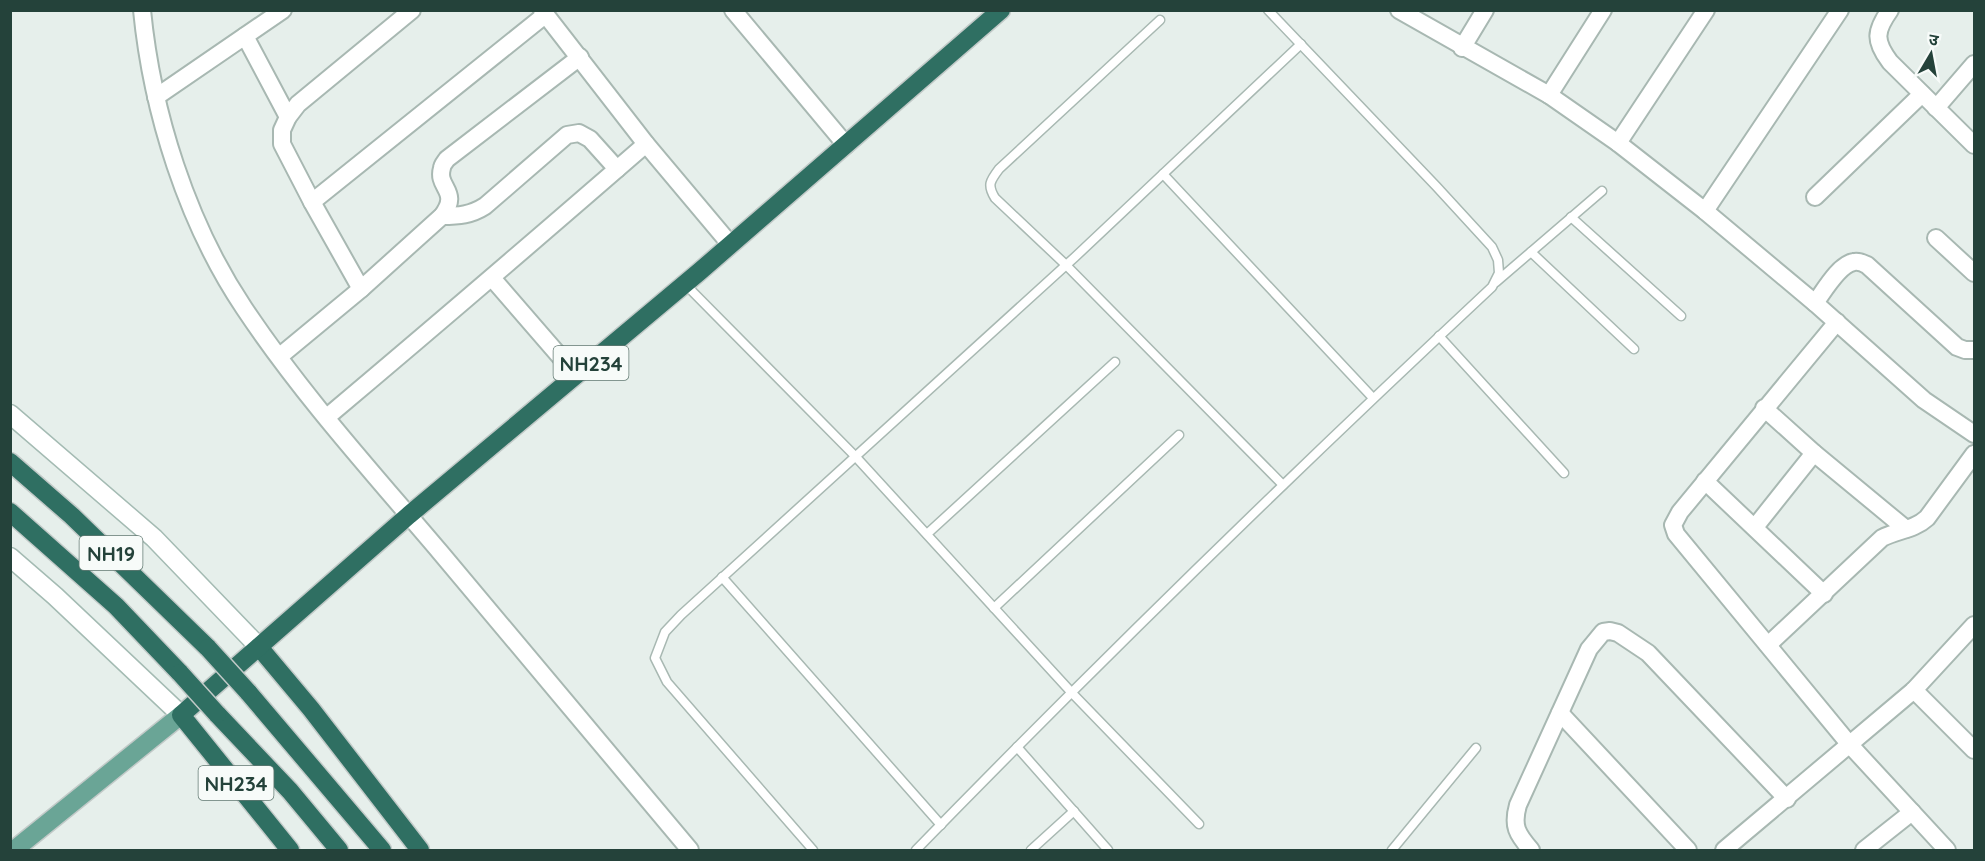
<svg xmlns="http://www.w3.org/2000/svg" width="1985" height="861" viewBox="0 0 1985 861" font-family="Quicksand,'Noto Sans Devanagari',sans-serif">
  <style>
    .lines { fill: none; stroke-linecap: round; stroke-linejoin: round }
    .lane-casing { stroke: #a8b8b2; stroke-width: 11 }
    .street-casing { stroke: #a8b8b2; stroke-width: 20 }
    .secondary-casing { stroke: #a4bbb3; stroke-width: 21 }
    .primary-casing { stroke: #c2cac8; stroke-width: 21 }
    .highway-casing { stroke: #c2cac8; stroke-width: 21 }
    .lane { stroke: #fff; stroke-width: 8 }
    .street { stroke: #fff; stroke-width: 16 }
    .secondary { stroke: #fff; stroke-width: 18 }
    .primary { stroke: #6aa596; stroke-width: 18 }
    .highway { stroke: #2f6f62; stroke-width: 18 }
    .highway-bridge-casing { stroke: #c2cac8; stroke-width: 21; stroke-linecap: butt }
    .highway-bridge { stroke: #2f6f62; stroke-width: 18 }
    .labels { text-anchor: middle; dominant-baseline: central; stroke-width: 6; stroke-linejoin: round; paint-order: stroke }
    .shield { fill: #f7fbf9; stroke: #637a73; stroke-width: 1.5 }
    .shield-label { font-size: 20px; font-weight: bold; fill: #24423a }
  </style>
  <rect width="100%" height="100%" fill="#e6efeb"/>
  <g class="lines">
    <g class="lane-casing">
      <g id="lane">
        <path d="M1160,20L999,169C990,181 987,185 995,198L1066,265L1283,485"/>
        <path d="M1163,174L1373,398"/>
        <path d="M1571,217L1681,316"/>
        <path d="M1531,252L1634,349"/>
        <path d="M1496,282L1602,191"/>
        <path d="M685,284L855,456L1072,693L1199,824"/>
        <path d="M1439,336L1564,473"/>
        <path d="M927,534L1115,362"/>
        <path d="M722,577L941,825"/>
        <path d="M994,608L1179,435"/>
        <path d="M1017,747L1108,850"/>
        <path d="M813,850L667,682L655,658L665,632L681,615L1075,257L1301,44"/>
        <path d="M916,850C1103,658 1296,470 1492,287L1499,273L1498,260L1492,247L1436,186L1268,10"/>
        <path d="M1031,850L1074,811"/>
        <path d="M1392,850L1476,748"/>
      </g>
    </g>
    <g class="street-casing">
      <g id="street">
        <path d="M142,10C152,112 187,223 244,308C302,395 373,473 440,552C523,651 607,751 690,850"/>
        <path d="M542,10L646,144L730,244"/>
        <path d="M733,10L846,145"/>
        <path d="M1399,10L1549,95L1618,143L1705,211L1815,303L1924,400L1974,434"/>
        <path d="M1890,10C1875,31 1874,41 1890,62L1974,145"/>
        <path d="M245,36L288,117"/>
        <path d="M1462,48L1485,10"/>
        <path d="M1549,95L1603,10"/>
        <path d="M156,97L283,10"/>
        <path d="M1936,108L1974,64"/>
        <path d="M1618,143L1706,10"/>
        <path d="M1815,197L1922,94"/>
        <path d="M312,202L545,15"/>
        <path d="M1705,211L1840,10"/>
        <path d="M442,216C459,216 471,215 485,206L567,135L579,133L590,139L617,169"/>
        <path d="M1936,238L1974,273"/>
        <path d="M492,278L576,375"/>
        <path d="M361,289L312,202L282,144V130L288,117L298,104L412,10"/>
        <path d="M1815,303C1824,291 1839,264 1854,262C1858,261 1863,263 1867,265L1957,347L1965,350H1974"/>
        <path d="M1837,322L1680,512L1673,525L1676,534L1850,745L1947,850"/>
        <path d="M280,356L361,289L442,216C461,191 436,188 442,168C442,165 445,162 447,159L580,57"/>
        <path d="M1764,408L1814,453L1906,529"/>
        <path d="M327,417C434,327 540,236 646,144"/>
        <path d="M1705,481L1824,594"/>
        <path d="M1755,527L1814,453"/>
        <path d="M1768,645L1882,538C1897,530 1914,530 1927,518L1974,454"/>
        <path d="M1914,690L1974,750"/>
        <path d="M1560,713L1688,850"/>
        <path d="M1531,850C1517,834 1512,826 1518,805L1589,649L1603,632L1610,631L1618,633L1648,653L1787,799"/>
        <path d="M1724,850L1914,690L1974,625"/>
        <path d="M1864,850L1912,812"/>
      </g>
    </g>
    <g class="secondary-casing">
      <g id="secondary">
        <path d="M10,414L154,538L259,647"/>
        <path d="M10,557L55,596L181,715"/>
      </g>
    </g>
    <g class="primary-casing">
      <path id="primary" d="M14,850L181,715"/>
    </g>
    <g class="highway-casing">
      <g id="highway">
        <path d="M10,462L72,516L208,648"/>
        <path d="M10,512L116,606L180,673"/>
        <path d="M259,647L311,709L420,850"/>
        <path d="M248,692L382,850"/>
        <path d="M217,714L290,791L339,850"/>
        <path d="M290,850L181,715L409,515L699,272L1001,10"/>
      </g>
    </g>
    <use href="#lane" class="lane"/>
    <use href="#street" class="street"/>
    <use href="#secondary" class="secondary"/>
    <use href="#primary" class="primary"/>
    <use href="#highway" class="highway"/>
    <g class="highway-bridge-casing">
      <g id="highway-bridge">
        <path d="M208,648L248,692"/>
        <path d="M180,673L217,714"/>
      </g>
    </g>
    <use href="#highway-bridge" class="highway-bridge"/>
  </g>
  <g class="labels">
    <g class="shield">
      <rect x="553.5" y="346" width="75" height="34" rx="4.5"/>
      <rect x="79.5" y="536" width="63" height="34" rx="4.5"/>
      <rect x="198.5" y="766" width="75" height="34" rx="4.5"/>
    </g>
    <g class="shield-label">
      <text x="591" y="363">NH234</text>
      <text x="111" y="553">NH19</text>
      <text x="236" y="783">NH234</text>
    </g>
  </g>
  <rect width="1985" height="861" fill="none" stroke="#24423a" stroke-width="24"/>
  <g transform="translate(1931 54) rotate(10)" stroke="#f7fbf9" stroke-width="4.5" paint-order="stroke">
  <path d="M0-4.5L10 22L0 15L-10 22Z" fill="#24423a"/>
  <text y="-9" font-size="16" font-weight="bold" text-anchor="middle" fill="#24423a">उ</text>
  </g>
</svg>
